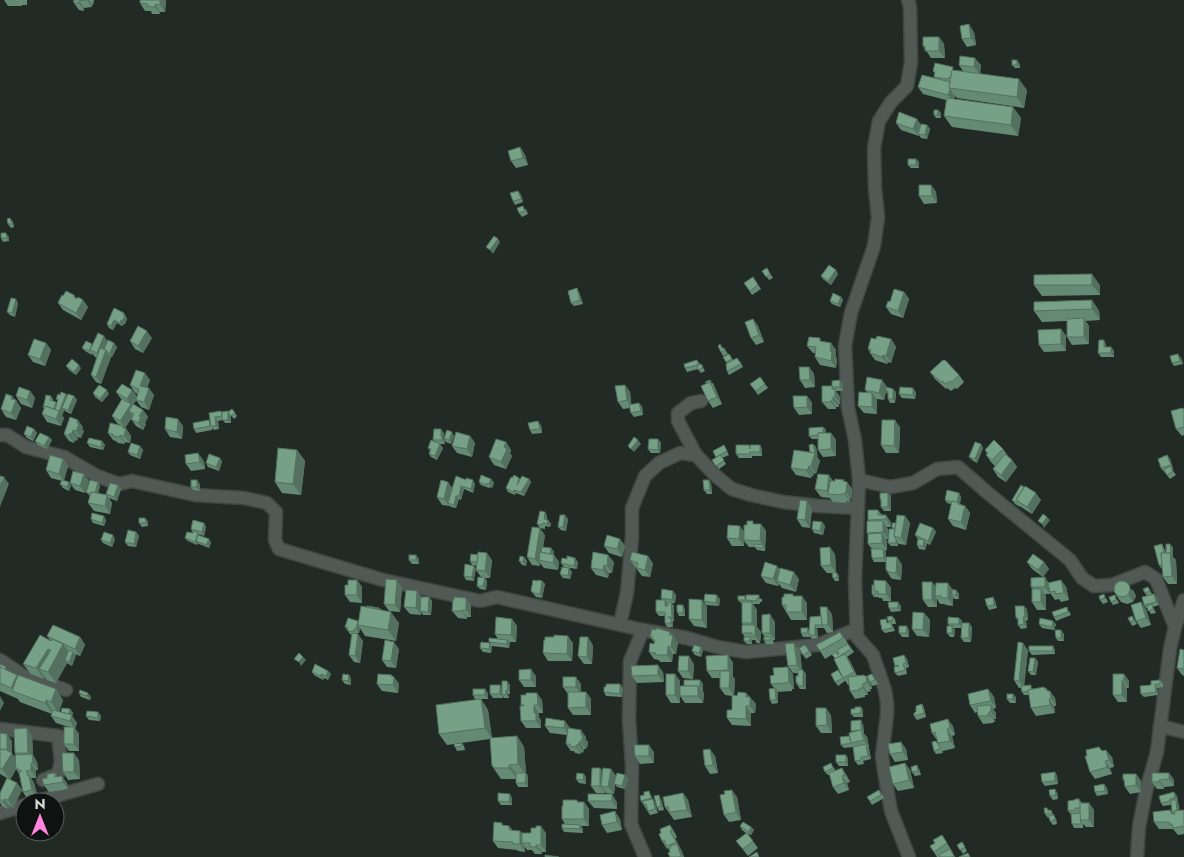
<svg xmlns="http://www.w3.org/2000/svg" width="1184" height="857" viewBox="0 0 1184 857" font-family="Jost,sans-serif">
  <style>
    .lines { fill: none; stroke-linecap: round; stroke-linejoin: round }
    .street-casing { stroke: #404742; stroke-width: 15 }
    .street { stroke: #505953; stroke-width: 12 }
    .wall { fill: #658a74 }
    .shaded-wall { fill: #53715e }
    .building { fill: #76a187; stroke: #53715e }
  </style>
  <rect width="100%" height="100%" fill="#222a25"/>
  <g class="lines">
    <g class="street-casing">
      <g id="street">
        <path d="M908,0L910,7L911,62L907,86L891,102L879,121L874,148L875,188L878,217L874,246L851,313L845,346L848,408L855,440L859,480L855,579L857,637L873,655L885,690L887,703V715L882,756L884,771L891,811L909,857"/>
        <path d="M701,401L691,403L678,413V421L696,455L716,476L732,489L751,495L783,502L819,506L858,508"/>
        <path d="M0,435H7L26,447L64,457L97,476L119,484L132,481L195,495L244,498L267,503L276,512L275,540L279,549L383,580L480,601L497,597L643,630L687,638L717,647L746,652L817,645L857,629"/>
        <path d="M859,480L890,487L913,483L937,469L958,467L989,494L1070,560L1082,578L1094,586L1112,585L1145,572L1156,579L1175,627"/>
        <path d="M620,624L627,593L632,537V508L645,476L659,463L680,453L696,455"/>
        <path d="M643,630L630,661L629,720L632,765L631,824L645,857"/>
        <path d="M0,660L24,676L66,690"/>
        <path d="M1160,726L1184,732"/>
        <path d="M0,729L58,736L61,761L58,774L43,780"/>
        <path d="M35,802L98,784"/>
        <path d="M0,813L25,805"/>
        <path d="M1137,857L1139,827L1146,791L1157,752L1170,649L1175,627L1184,600"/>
      </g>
    </g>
    <use href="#street" class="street"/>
  </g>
  <g class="wall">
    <path d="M4,0H27V5H22V6H8Z"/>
    <path d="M73,0H94L93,5H92V7L84,8V11L79,10L74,3Z"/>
    <path d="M140,0H166L165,12H160V14H152L151,11H145L140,3Z"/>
    <path d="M974,32L976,45L967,47L962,39Z"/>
    <path d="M939,37L944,44L945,58H931L923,46Z"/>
    <path d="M1020,64V68H1015L1012,65Z"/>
    <path d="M959,65H981L980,73L1027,90L1024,108L957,98L955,96L954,99L1013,107L1021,118L1018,136L952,127L944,116L946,100L923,94L918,87L935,78L934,77L935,74L933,71L955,70L963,71Z"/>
    <path d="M938,110L941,113V118H936L934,115Z"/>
    <path d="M896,123L921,124L927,125L930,129L927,139L921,138L919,135V136L901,130Z"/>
    <path d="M520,147L525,155L528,165L516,168L511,161Z"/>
    <path d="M916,159L919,162V168H911L908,165Z"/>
    <path d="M931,185L936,192L937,203L924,204L919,196Z"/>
    <path d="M518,191L521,195L523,202L515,205L513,201Z"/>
    <path d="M526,209L528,214L522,217L519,213Z"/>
    <path d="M10,218L13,222L14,227L11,228L8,224Z"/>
    <path d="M9,237V241L3,242L1,238Z"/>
    <path d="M767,268L773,278L769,280L762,271Z"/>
    <path d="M838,274L831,285L823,279L821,276Z"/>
    <path d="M1034,275L1100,285V295L1042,296L1034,285Z"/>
    <path d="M753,277L761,289L752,295L744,283Z"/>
    <path d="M579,292L583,304L574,306L571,303Z"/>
    <path d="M904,292L909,299L903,318L891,314L886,307L890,302Z"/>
    <path d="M74,295L77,299L83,300L88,307L81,320L63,310L58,303L63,296Z"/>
    <path d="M841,297L843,300L840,307L832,304L830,301Z"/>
    <path d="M1092,300L1099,311L1100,320L1085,321L1089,326V344L1072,345L1067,337V321L1042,322L1034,311Z"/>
    <path d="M18,303L15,317L10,315L7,312Z"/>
    <path d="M124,313L127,319L125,324H124L122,326L117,323L113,330L109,328L107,324Z"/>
    <path d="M753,319L758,326L764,342L756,345L751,338Z"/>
    <path d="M1061,329L1066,336V351L1044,352L1039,345Z"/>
    <path d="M152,338L143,353L135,349L130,341Z"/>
    <path d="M876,339H891L896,347L891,363L888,362L887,364L875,360L870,353V352L868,349Z"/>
    <path d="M108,341L117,347L112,357L110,356L111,357L101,384L96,382L91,375L97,358L95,357L92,353V355L85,351L82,348Z"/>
    <path d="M823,342L831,343L836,350V357L837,359L836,368L820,365L815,357V353H813L807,346Z"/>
    <path d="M46,343L51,350L45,366L33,362L28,355Z"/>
    <path d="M720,344L723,348H724L728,354L723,356L721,352Z"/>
    <path d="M1106,344V347H1111L1114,351V357H1101L1098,353Z"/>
    <path d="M729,354L733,360L740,361L743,367L729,375L727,371V363L723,357Z"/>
    <path d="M1181,358L1183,364L1174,366L1172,363Z"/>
    <path d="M697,360L700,364H701L705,371L701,373L698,369L687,372L685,368Z"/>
    <path d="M66,366L81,368L76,375L69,370Z"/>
    <path d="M809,367L814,374L815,387L805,388L800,380Z"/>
    <path d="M930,372L959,375L964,382L957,389L955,388L951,391L947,388L946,389L935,379Z"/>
    <path d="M760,377L768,388L758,395L750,384Z"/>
    <path d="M150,380L147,388L154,395L149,410L141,407L136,400L132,406L143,410L148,417L145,423L146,424L143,430L136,426L131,419L125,428L131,436L130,443L125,442V444L118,443L116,441L113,440L108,433L121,426L117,423L112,416L122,400L116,392L132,390L137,397L138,394L135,393L130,385Z"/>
    <path d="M882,380L887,387L896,392L895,403H890L888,399V394L886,392L884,400L877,399V414L864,413L858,406L867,392L865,390Z"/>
    <path d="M713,383L722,404L713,408L708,401L701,386Z"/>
    <path d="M843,384V391H836L840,397V404H839V407H836V409H828L822,402L832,386Z"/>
    <path d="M625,385L630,392L631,404L642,406L643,415L634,417L631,413L630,408L623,409L618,402Z"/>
    <path d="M30,391L35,398L32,408L21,404L16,396Z"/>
    <path d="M916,392L915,399L902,398L899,394Z"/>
    <path d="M93,393L109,394L102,402L95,397Z"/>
    <path d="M12,396L21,408L16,420L6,417L1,409Z"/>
    <path d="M51,396L53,400V401L56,402L57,403L58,401L56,399L67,396H74L77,400L71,414L65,411L64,410L62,416L64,418L61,426L47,422L42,414Z"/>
    <path d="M807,396L812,403V414L799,415L794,408Z"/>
    <path d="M1182,408V409L1184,408V435L1182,436L1176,429Z"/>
    <path d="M232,409L237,416L234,419L230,414L231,423H225L223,420L218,421L219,429L214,430L212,428V430L196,433L194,429L209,420L210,423L221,411L222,413L228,412Z"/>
    <path d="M171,417L183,426L182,439L170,437L165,429Z"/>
    <path d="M541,425L542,433L532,434L530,430Z"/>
    <path d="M83,427L82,429L84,431L81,438L78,437L77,441L75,440L74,443L69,441L64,434Z"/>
    <path d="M823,427L826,430V433H831L836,440V456L823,457L818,450V439H812L809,436Z"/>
    <path d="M900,427L899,453H886L881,445Z"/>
    <path d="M34,429L37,433L33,441L27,438L24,434Z"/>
    <path d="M444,433L443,438L445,440V444H439L443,448L437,460L431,457L429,454L430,451L428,448L435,442L433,440Z"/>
    <path d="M454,436L451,444L446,442L444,438Z"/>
    <path d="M470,436L475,443L472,457L457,453L452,446Z"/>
    <path d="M49,437L52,440L47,449L38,445L35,441Z"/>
    <path d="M658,439L661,443L660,453H651L648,449Z"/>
    <path d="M102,441L105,445L103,450L90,447L87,443Z"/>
    <path d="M506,442L511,450L510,453L512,456L506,469L494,465L489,457Z"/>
    <path d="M813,444L816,447L817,457L820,461L816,474L814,473L813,476H812L811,478L796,475L791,468L810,452Z"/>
    <path d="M981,444L983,448L977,463L972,460L969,457Z"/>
    <path d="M749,445L750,447L760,445L762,449V456H752V458H739L736,454Z"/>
    <path d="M140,446L143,450L140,459L130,455L128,452Z"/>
    <path d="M726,449L729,455L722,458L726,464L719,469L712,460L716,458L713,451Z"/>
    <path d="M1003,449L1008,456V457L1012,460L1017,467L1006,482L998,477L993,469L995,466L991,462L986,455L987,454L985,450Z"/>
    <path d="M297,450L305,461L301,495L282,493L275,482Z"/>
    <path d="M1167,455L1170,459L1173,469H1172L1176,475L1170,479L1161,468Z"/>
    <path d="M63,459L68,466L64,480L71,486L69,491L63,488L60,484L62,481L51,478L46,470Z"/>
    <path d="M204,461L205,469L191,471L186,464Z"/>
    <path d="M222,461L219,471L208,467L206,463Z"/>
    <path d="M456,476L475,484L473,493L464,489L461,500L459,499L456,508L451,507L450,506H449L442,505L437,497L452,488Z"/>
    <path d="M519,478L520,479H529L531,482L524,496L516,493L515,495L508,492L506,488Z"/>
    <path d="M491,479L494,483L492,488L490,487L489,488L481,485L479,482Z"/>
    <path d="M89,481L85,493L75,490L70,483Z"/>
    <path d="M833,481L847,482L852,489L851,499H850V502L846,501V503L833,502L830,498L821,497L815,489Z"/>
    <path d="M98,482L100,486L98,494L107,495L118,485L121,489L117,501L109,498L112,503L110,514L94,511L88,503L90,496L86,492Z"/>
    <path d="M711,483L712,494H707L704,490Z"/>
    <path d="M200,484V491L193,490L191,487Z"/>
    <path d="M888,493L891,496V511H884L881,507V501L880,499Z"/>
    <path d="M959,493L961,497L960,504L965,506L970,513L966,530L953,526L948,519L951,504L947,503L945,500Z"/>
    <path d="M1012,500H1041L1032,514L1021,507L1020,506V507L1015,504Z"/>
    <path d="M812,508L810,528L802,527L797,519Z"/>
    <path d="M878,510L882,515L891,522V527H886L888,529V539H886L887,541V550L884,551L886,552V561L897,557L902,565L901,580L893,579L891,578L886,570V562H874L872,558V549L868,544V534L867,533L869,521L868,520Z"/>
    <path d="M545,512L547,516V520H548L551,524L550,527L545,526V529L540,528L537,524Z"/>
    <path d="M905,516L910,523L906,545L899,544L898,543V546H891L888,543L893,529L892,528L896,523Z"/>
    <path d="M91,519L106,520L104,526L93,523Z"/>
    <path d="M568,519L566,531L561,530L558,527Z"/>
    <path d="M148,521V526L142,527L139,523Z"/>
    <path d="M822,522L825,526L823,535L814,533L812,529Z"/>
    <path d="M204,523L206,527L204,536L199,534L200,536L209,539L211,543L209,548L199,544L198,543L197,545L188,541L185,538L193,533L191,529Z"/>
    <path d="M755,524H761L766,531L765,551L757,550L755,547H749L744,541V546H732L727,538L744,532L747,525Z"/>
    <path d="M933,528L936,532L930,545L926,543L927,544L925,550L919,549L917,545L918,539L915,535Z"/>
    <path d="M136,532L139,536L136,547L128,546L125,542Z"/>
    <path d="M545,535L543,547L551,548L554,552L553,555H554L559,562L558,570L544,568L540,563V566L532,565L527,557Z"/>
    <path d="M115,539L112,547L103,543L101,540Z"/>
    <path d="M620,539L625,546L622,557L609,553L604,546Z"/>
    <path d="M1162,544L1164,548L1166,553L1173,547V557L1176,560L1177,584H1168L1163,577L1162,569L1159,565Z"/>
    <path d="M835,554L836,573H827L821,566Z"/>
    <path d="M524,557L527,561L526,566L522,565L519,561Z"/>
    <path d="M419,559V564H412L409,560Z"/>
    <path d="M492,560L490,578H483H485L487,581L486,590L480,589L477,586L481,577L476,570L477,566L472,565L470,561Z"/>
    <path d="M630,560L653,563L650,577L642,576Z"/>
    <path d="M578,562L577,569L564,567L561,563Z"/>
    <path d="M614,562L612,573H609L608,578L596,575L591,568Z"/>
    <path d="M1027,562H1044L1049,569L1043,577L1032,569Z"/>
    <path d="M465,564L474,581L466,580L464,576Z"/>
    <path d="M777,566L780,570L799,579L796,592L782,588L779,584L778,586L766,583L761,576Z"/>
    <path d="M569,568L572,572L570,579L563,578L560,574Z"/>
    <path d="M837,573L839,576V581H835L833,578Z"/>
    <path d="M1045,577L1048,583L1061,580L1066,587L1069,600L1061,602L1059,599L1055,600L1050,593V594H1045L1046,596V610H1037L1032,602L1033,589L1031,587Z"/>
    <path d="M357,580L362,587V603L350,602L345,595L348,585Z"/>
    <path d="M538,581H542L545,584L542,598L536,597L531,591Z"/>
    <path d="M886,581L891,588V601H883L882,598H879L878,597H874L872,594L874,585Z"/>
    <path d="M932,582L936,587L956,590L959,594V599H954L953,597V606L946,605L944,604H940L937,599V607H928L923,600Z"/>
    <path d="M402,587L400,612L389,611L384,604Z"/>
    <path d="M1148,587L1152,594H1154L1157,598L1159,605L1153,607L1156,613L1151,614L1147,608H1146L1144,605L1147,596L1145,593Z"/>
    <path d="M1133,590L1136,596L1133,602L1127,604L1121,602L1116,595Z"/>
    <path d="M676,595L675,603H672L674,606V621H673V627H667L665,623V616H659L656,612L662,600L661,598Z"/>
    <path d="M746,595L762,599V602H760V604H753L757,610V627L761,632L760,643H757L755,640H752V644H747L744,641L745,637L742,633L743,625L742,623V604L738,600L746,598Z"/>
    <path d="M794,596L807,603V620H791L782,605Z"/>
    <path d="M421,597H429L432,601L431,615H423L421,612V615L410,614L404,607Z"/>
    <path d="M993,597L995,601L997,608L989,610L987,606Z"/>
    <path d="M1106,598L1108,602L1103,604L1100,600Z"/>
    <path d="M720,599L719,606L706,605L704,601Z"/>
    <path d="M1117,599L1119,603L1113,605L1111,602Z"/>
    <path d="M702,600L707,607V628L694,626L689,619Z"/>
    <path d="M471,605V617H467V619L458,618L452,611Z"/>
    <path d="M901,606V611L891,612L889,608Z"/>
    <path d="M379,608L399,623L396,641L365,636L360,628L359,633H357L356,634L363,641L360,663L354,662L349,655L352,635L350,634L345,627L358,621Z"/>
    <path d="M685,609V616H679L677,612Z"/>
    <path d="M1027,609L1028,620L1026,621L1027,628L1021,629L1018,625V620L1016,618Z"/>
    <path d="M1146,609L1151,625L1141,628L1136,621Z"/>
    <path d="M1069,611L1071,615L1056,621L1054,617Z"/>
    <path d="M924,613L930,620L929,637L917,636L912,629Z"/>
    <path d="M832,614L833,632L827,633L824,628H817L818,638L812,639L810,636V637H803L801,633L808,628L809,631L821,616Z"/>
    <path d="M892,616L895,619L896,624H892L895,631L885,633L882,630L889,623L888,621Z"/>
    <path d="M1132,616L1137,624L1132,626L1130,622Z"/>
    <path d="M959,618L962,621V623H969L972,627L971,642H964L961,638V628H953L955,630L954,637H950L947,633L950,626L948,624Z"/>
    <path d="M512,619L517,626L516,642H509L510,643L509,648L492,646L491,653L483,652L480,648L498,639L495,634Z"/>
    <path d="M775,622V640H773L774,644H766L764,640L765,637L762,633Z"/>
    <path d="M1039,624H1056L1054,630L1042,628Z"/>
    <path d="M909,630V637H902L899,633Z"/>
    <path d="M670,632L678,643L676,654H673L672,662H660L659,660L654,659L649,652L654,644V642L650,637Z"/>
    <path d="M840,632L854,652L847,657L850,661L857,676H866L869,680L872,674L878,684L873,686L871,684L872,689H870L871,691L867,692L868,695H865V697L855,699L850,691L849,685H848L844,679L845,681L838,686L835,682L842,675L833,654L825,659L820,651Z"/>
    <path d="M1064,634V641H1058L1056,638Z"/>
    <path d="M47,636L80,637L85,645L80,656L75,654L76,655L72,666L67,663L56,683L47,680L45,677L44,679L31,674L23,664L50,640Z"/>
    <path d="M573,643L572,661H548L543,653Z"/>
    <path d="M593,645L592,664H584L578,656Z"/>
    <path d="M805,645L812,655L806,659L803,655Z"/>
    <path d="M1053,646L1055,650V654L1032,655L1029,651Z"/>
    <path d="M701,647L703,650L701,657L695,655L692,651Z"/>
    <path d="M399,649L396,668L387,667L382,660Z"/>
    <path d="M1028,650L1024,686L1034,689L1044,687L1045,689L1046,688L1055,698L1056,706H1054L1055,713L1036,716L1031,708L1029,695H1024L1022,692V688H1019L1014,680Z"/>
    <path d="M1184,650V676L1182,675L1177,668Z"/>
    <path d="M800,651L802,670L806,674V689H800L796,683L798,673H793L788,666Z"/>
    <path d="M728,655L733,663V677L735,679L734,695L737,696L746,693L756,704L755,713H751V726L732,725L727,718L732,710V696L725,695L720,688V678H712L707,671Z"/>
    <path d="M904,655L907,659L909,667L906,668L907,674L898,676L895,673V666Z"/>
    <path d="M1035,658L1038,662L1036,675H1031L1028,671Z"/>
    <path d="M0,664L8,671L17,675L18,676L63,700L59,712H61L70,709L73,713L72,716L77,723L75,728L79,734V751H69L64,744L69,727L56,723L51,716L52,714L20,702L18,699L0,691Z"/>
    <path d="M694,664L693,679L683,678L678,671Z"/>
    <path d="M328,671L331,674L328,680L324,678L323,680L314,675L312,672Z"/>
    <path d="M663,672L664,682L637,683L632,676Z"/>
    <path d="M675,674L680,681V703H671L666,695Z"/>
    <path d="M793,674L794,689H792V691L777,692L778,703L772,704L770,700L774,688L771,684Z"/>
    <path d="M1124,674L1129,681V688H1127V702H1118L1113,695Z"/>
    <path d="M536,676V687H524L519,680Z"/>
    <path d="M394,677L399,684L398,693L382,691L377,684Z"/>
    <path d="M351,678V685L345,684L342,680Z"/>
    <path d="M700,680L703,684V691H702L704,693L703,703H685L680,696L684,686Z"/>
    <path d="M1160,680L1163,684V687L1157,688L1158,695L1144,697L1141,694L1151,685Z"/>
    <path d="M581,684V692H586L591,699V715H573L568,708V694L563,687Z"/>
    <path d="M620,684L623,688L622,697L606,696L604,692Z"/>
    <path d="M510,685V694H508L509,698H504L503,696V698H493L490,694L502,687Z"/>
    <path d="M988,689L994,697L996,708L993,709L996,713V719H994L995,722H993V723L983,724L978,716L977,712L975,713L970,705Z"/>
    <path d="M79,693L91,697L90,700L81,697Z"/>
    <path d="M488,693V699H475L473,695Z"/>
    <path d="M1016,697V703H1010L1007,699Z"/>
    <path d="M481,699L488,710L492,738L517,736L524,747L526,773L528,776V787H518L516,783V779H501L492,766L490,739L447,745L439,734Z"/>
    <path d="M542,700L543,713H539V717L541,721V728H526L521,721L522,706L521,705Z"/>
    <path d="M922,704L924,708L926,717L917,720L914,716Z"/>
    <path d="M861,707L863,710V717H854L851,714L855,709Z"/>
    <path d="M98,712L101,716L100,721L89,720L86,716Z"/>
    <path d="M831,715L832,733H821L816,726Z"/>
    <path d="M863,724L864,734L867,737L871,759L863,761L864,764L858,765L855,761L853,747L844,748L841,745L852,732L851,731Z"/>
    <path d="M545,726L570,728L586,737V740L588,742L587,748L586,747V749H584L583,753L581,752V754L575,753L574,751H571L566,744L567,735L550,733Z"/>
    <path d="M953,726L955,735L952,736L955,748L943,751L942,750L943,753L936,754L934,751L937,742V740L932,733Z"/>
    <path d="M0,733L12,741V754L16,759V755L15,753L32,736L33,755L37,762L38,770H36V778H31L34,783L38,798L28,800L23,792L19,774L16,769L10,780L17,783L22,790L13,808L10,806L8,809L2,806L0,803V793L7,778L0,774Z"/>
    <path d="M901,742L906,749L908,760L895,762L890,754Z"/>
    <path d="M462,743L464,746L465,750L457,751L455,747Z"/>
    <path d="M1103,751L1112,757L1114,767L1110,768L1112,774L1095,779L1090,772L1087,756Z"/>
    <path d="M654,752V763L640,764L635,756Z"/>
    <path d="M715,756L718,773L710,774L705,766Z"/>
    <path d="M848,758V766H839L836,762Z"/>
    <path d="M79,760L80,779L68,780L63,772Z"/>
    <path d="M905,763L910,770L914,788L898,791L893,784Z"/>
    <path d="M834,767L835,771L842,768L847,776L850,782L847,783L849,790L838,794L833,787L830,775H828L825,772Z"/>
    <path d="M600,768L603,772L611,769L616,776L625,775L628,779L625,789L617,787L615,784L614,794L606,793L605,791V793H596L591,786Z"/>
    <path d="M919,769L921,775L915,776L912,772Z"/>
    <path d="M1055,772L1057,776L1058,784L1045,786L1042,782Z"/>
    <path d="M55,773L57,776L67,783L68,789L49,792L44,785L47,778Z"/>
    <path d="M1169,773L1174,780V786L1164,787V789H1157L1152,782Z"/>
    <path d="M1136,774L1141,781V792L1130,794L1125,787V782L1123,780Z"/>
    <path d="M586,777V784L579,783L576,779Z"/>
    <path d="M1104,784L1107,788L1108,794L1097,796L1095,792Z"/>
    <path d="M879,790L884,798L872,805L867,797Z"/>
    <path d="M1057,792L1058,799L1053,800L1050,796Z"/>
    <path d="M1174,792L1177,796L1179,810H1184V834L1178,835L1173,829H1159L1154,822L1173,814L1171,805L1163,806L1161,803Z"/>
    <path d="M683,793L688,800L692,817L674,820L665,807Z"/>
    <path d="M588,794L617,802V809L594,808L588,801Z"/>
    <path d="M725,794L737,797L741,820L729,822L724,815Z"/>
    <path d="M651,795L658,813L650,815L641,801Z"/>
    <path d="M512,798V805H501L498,801Z"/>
    <path d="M661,799L664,810L659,811L657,807Z"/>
    <path d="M1079,799L1082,803H1089L1094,810V827H1086L1083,824V828H1074L1072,824L1071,814L1068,811L1075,800Z"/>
    <path d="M577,800L578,802H584L589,809V826H581L583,829V833L564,832L562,828L565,824L562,819Z"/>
    <path d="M1047,808L1053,814L1056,819L1057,824L1053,825L1050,821L1049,818H1048L1045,814Z"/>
    <path d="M620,819L622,830L607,833L602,825Z"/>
    <path d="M504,825L509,826L513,831H520L522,833H546V852H542V854H535L532,850H527L525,847V852L518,851L517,850L498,848L493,841Z"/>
    <path d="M670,825L675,833L677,838H675L681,850L684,857H670V852L668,848L667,849L662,841L661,833Z"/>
    <path d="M740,826L751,827L754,830L751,835L747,833L758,848L748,856L736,841L746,833L742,830Z"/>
    <path d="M942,835L952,851L955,857H937L930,846L935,843Z"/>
    <path d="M962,842L967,851L963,854L957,845Z"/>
  </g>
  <g class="shaded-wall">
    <path d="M87,0H89L92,5V7Z"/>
    <path d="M160,0H166L165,12L160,5Z"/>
    <path d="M79,1L84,8V11L79,3Z"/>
    <path d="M155,4L160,12V14L155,7Z"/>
    <path d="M969,24L974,32L976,45L971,38Z"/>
    <path d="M939,37L944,44L945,58L939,51Z"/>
    <path d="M975,58L981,65L980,74L974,67Z"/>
    <path d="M1017,60L1020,64V68L1017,65Z"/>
    <path d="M1019,79L1027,90L1024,108L1017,97Z"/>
    <path d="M950,89L955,96L953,102L948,95Z"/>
    <path d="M1013,107L1021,118L1018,136L1011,125Z"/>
    <path d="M938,110L941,113V118L938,115Z"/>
    <path d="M917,119L922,126L919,136L913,129Z"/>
    <path d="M927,125L930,129L927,139L925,135Z"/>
    <path d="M520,147L525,155L528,165L523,158Z"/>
    <path d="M916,159L919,162V168L916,165Z"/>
    <path d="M931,185L936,192L937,203L932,196Z"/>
    <path d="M518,191L521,195L523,202L521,199Z"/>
    <path d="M6,233L9,237V241L7,238Z"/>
    <path d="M498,239L500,242L493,254L490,250Z"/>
    <path d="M836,270L838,274L831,285L828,281Z"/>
    <path d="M1092,274L1100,285V295L1092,285Z"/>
    <path d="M577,288L579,292L583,304L580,300Z"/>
    <path d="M904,292L909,299L903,318L898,311Z"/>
    <path d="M841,297L843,300L840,307L838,304Z"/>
    <path d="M16,299L18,303L15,317L12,313Z"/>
    <path d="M83,300L88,307L81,320L76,313Z"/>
    <path d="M1092,300L1099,311L1100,320L1092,309Z"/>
    <path d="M124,313L127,319L125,324L122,321Z"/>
    <path d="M1084,318L1089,326V344L1084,337Z"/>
    <path d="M753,319L758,326L764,342L759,335Z"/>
    <path d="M114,320L117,323L113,330L111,326Z"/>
    <path d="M121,320L124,324L122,326L120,323Z"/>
    <path d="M1061,329L1066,336V351L1061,344Z"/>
    <path d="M147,331L152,338L143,353L138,346Z"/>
    <path d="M104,336L109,343L106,350L111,357L101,384L96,377L102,360L97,353Z"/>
    <path d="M891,339L896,347L891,363L886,356Z"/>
    <path d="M1104,340L1106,344V351L1104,347Z"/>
    <path d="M46,343L51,350L45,366L40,359Z"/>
    <path d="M114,343L117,347L112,357L110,353Z"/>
    <path d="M831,343L836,350V357L837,359L836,368L831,361L830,351Z"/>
    <path d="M1111,347L1114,351V357L1111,353Z"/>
    <path d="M1178,354L1181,358L1183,364L1180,361Z"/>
    <path d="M883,355L888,362L887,364L882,357Z"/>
    <path d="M79,365L81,368L76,375L74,372Z"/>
    <path d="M809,367L814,374L815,387L810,380Z"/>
    <path d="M145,373L150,380L145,393L140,386Z"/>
    <path d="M840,380L843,384V391L840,387Z"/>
    <path d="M882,380L887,388L884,400L879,393Z"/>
    <path d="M710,382L715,389L722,404L717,397Z"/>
    <path d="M625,385L630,392L632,408L627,400Z"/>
    <path d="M832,386L840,397V404L835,397L832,389Z"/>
    <path d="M149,388L154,395L149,410L144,402Z"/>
    <path d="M913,388L916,392L915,399L913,395Z"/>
    <path d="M893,389L896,392L895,403L893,399Z"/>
    <path d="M107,390L109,394L102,402L100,399Z"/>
    <path d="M132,390L138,398L129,411L133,416L125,428L120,421L130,405L127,399Z"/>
    <path d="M30,391L35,398L32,408L27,400Z"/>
    <path d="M872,393L877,400V414L872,407Z"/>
    <path d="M66,394L68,397L62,408L64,410L62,416L64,418L61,426L56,419Z"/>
    <path d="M12,396L15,402L16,400L21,408L16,420L11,413V399Z"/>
    <path d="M74,396L77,400L71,414L68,410Z"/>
    <path d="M807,396L812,403V414L807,407Z"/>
    <path d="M833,397L839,404V407L833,400Z"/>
    <path d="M831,400L836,407V409L831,402Z"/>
    <path d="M639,403L642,406L643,415L641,411Z"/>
    <path d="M143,410L148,417L145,423L146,424L143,430L138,423L139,416Z"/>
    <path d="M228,411L231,415V423L228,420Z"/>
    <path d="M215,417L218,421L219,429L216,426Z"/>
    <path d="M178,419L183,426L182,439L177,432Z"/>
    <path d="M78,420L83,427L82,429L84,431L81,438L76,431L77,423Z"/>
    <path d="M895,420L900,427L899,453L894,446Z"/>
    <path d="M538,421L541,425L542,433L540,429Z"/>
    <path d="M123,426L126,430V428L131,436L130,443L124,436Z"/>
    <path d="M823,427L826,430V438L824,434Z"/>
    <path d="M34,429L37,433L33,441L31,437Z"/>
    <path d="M441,429L444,433L443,438L445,440V444L442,440L441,436Z"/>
    <path d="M73,430L78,437L77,441L72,434Z"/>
    <path d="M452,432L454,436L451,444L449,440Z"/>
    <path d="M70,433L75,440L74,443L69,436Z"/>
    <path d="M831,433L836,440V456L831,449Z"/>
    <path d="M120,435L125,442V444L120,437Z"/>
    <path d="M470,436L475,443L472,457L467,449Z"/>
    <path d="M49,437L52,440L47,449L44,446Z"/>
    <path d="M658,439L661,443L660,453L658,450Z"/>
    <path d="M638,440L641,444L634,452L631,449Z"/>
    <path d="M102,441L105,445L103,450L101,447Z"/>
    <path d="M506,442L511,450L510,453L512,456L506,469L501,462L504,447Z"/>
    <path d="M440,444L443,448L437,460L435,456Z"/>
    <path d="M813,444L816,447L818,457L815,453Z"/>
    <path d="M981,444L983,448L977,463L975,459Z"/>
    <path d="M760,445L762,449V456L760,452Z"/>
    <path d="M140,446L143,450L140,459L137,455Z"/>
    <path d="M297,450L305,461L301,495L293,484Z"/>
    <path d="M198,453L204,461L205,469L200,462Z"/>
    <path d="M815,453L820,461L816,474L811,466Z"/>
    <path d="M1167,455L1170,459L1173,469L1171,465Z"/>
    <path d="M220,458L222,461L219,471L216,467Z"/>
    <path d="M63,459L68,466L64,481L59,474Z"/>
    <path d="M1012,460L1017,467L1006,482L1001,475Z"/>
    <path d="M809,466L814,473L813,476L808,469Z"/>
    <path d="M807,469L812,476L811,478L806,470Z"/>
    <path d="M84,474L89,481L85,493L80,486Z"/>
    <path d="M829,475L834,482L829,494L827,491Z"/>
    <path d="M4,477L9,484L0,507V487Z"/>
    <path d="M491,479L494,483L492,488L489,484Z"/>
    <path d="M529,479L531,482L524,496L521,492Z"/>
    <path d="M197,480L200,484V491L197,487Z"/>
    <path d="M473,480L475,484L473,493L471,489Z"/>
    <path d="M709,480L711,483L712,494L710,490Z"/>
    <path d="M844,480L847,484V482L852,489L851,499L846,492Z"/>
    <path d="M69,482L71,486L69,491L67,487Z"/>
    <path d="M98,482L100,486L97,498L94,495Z"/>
    <path d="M448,482L453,489L448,503L449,506L444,499Z"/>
    <path d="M118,485L121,489L117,501L114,497Z"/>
    <path d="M461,486L464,489L461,500L459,496Z"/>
    <path d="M514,490L516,493L515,495L513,492Z"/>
    <path d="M845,492L850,499V502L845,494Z"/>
    <path d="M888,493L891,496V511L888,507Z"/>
    <path d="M959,493L961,497L960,504L964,509L956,503Z"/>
    <path d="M1036,493L1041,500L1032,514L1027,507Z"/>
    <path d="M107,495L112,503L110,514L105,506Z"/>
    <path d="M456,496L459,499L456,508L454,505Z"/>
    <path d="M807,501L812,508L810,528L805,520Z"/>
    <path d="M965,506L970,513L966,530L961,522Z"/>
    <path d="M545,512L547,516L546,523L544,519Z"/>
    <path d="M565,515L568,519L566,531L563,527Z"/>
    <path d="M886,515L891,522V527L886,519Z"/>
    <path d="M104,516L106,520L104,526L102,523Z"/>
    <path d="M905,516L910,523L906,545L901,538Z"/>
    <path d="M1047,517L1050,520L1044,528L1042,524Z"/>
    <path d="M145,518L148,521V526L146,523Z"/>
    <path d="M548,520L551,524L550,527L547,524Z"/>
    <path d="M883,521L888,529V539L883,532Z"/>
    <path d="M822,522L825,526L823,535L820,531Z"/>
    <path d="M204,523L206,527L204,536L202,532Z"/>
    <path d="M761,524L766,531L765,548L760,541Z"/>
    <path d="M740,526L745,533L744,546L739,539Z"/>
    <path d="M540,528L545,535L542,554L539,560L540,563V566L535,559Z"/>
    <path d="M933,528L936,532L930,545L928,541Z"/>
    <path d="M136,532L139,536L136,547L134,544Z"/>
    <path d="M198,533L201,537L196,541L198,543L197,545L195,542Z"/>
    <path d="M882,533L887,541V550L882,543Z"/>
    <path d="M113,535L115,539L112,547L110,543Z"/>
    <path d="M209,539L211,543L209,548L206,545Z"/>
    <path d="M620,539L625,546L622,557L617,549Z"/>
    <path d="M896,539L898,543V546L896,543Z"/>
    <path d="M924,540L927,544L925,550L923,546Z"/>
    <path d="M1170,544L1173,547V557L1176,560L1177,584L1172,576Z"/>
    <path d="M830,547L835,554L836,573L831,565Z"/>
    <path d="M551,548L554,552L552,559L550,556Z"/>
    <path d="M883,549L886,552V562L884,558Z"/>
    <path d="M487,553L492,560L490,578L485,571Z"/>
    <path d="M416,555L419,559V564L416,560Z"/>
    <path d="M554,555L559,562L558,570L553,563Z"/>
    <path d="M608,555L614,562L612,573L607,566Z"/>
    <path d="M648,556L653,563L650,577L645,570Z"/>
    <path d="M524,557L527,561L526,566L523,562Z"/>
    <path d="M897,557L902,565L901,580L896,573Z"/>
    <path d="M575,558L578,562L577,569L574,566Z"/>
    <path d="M1044,562L1049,569L1043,577L1038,570Z"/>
    <path d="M604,565L609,573L608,578L603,570Z"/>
    <path d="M474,566L476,569L474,581L472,577Z"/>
    <path d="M777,566L782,573L777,581L779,584L778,586L773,579Z"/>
    <path d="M569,568L572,572L570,579L568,576Z"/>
    <path d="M794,572L799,579L796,592L790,585Z"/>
    <path d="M837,573L839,576V581L837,578Z"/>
    <path d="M1045,577L1050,585V594L1045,587Z"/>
    <path d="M485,578L487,581L486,590L483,586Z"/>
    <path d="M357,580L362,587V603L357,595Z"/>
    <path d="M397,580L402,587L400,612L395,605Z"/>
    <path d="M1061,580L1066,587L1069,600L1064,593Z"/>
    <path d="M542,581L545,584L542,598L540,594Z"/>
    <path d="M886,581L891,588V601L886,594Z"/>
    <path d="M932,582L937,589L935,596L937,599V607L932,600Z"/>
    <path d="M948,583L953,590V595H952L953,597V606L948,598Z"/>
    <path d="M1127,583L1136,596L1133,602L1128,594Z"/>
    <path d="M1041,589L1046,596V610L1041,602Z"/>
    <path d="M956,590L959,594V599L956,595Z"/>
    <path d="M417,591L423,599L420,611L421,612V615L416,608Z"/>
    <path d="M673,591L676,595L675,603L672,600Z"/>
    <path d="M1154,594L1157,598L1159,605L1156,602Z"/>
    <path d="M717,595L720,599L719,606L716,603Z"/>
    <path d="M802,596L807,603V620L802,612Z"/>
    <path d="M429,597L432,601L431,615L428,612Z"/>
    <path d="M993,597L995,601L997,608L994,605Z"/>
    <path d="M466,598L471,605V617L466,610Z"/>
    <path d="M665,600L667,603V610L665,606Z"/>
    <path d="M702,600L707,607V628L702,620Z"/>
    <path d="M671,602L674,606V621L672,617Z"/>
    <path d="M752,602L757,610V627L761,632L760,643L755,636V628L752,623Z"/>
    <path d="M898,602L901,606V611L898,608Z"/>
    <path d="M1141,602L1146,609L1151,625L1146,618Z"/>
    <path d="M683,605L685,609V616L683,613Z"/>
    <path d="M1024,606L1027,609L1028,620L1025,617Z"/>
    <path d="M827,607L832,614L833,632L828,625Z"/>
    <path d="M462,610L467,617V619L462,611Z"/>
    <path d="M391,612L399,623L396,641L388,630Z"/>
    <path d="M924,613L930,620L929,637L923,630Z"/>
    <path d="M770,614L775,622V640L770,633Z"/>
    <path d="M1023,617L1026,621L1027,628L1024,624Z"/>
    <path d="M671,618L673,622V627L671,623Z"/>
    <path d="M959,618L962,621V628L959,624Z"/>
    <path d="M512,619L517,626L516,642L511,635Z"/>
    <path d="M358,621V625L360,628L359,633L356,629Z"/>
    <path d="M1053,621L1056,624L1054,630L1052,627Z"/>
    <path d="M969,623L972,627L971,642L969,638Z"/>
    <path d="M815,625L817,628L818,638L815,635Z"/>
    <path d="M907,626L909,630V637L906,633Z"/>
    <path d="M952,626L955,630L954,637L952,633Z"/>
    <path d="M1061,630L1064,634V641L1061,638Z"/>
    <path d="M670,632L678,643L676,654L671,647L669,635Z"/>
    <path d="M358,634L363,641L360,663L355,656Z"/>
    <path d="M568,636L573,643L572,661L567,654Z"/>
    <path d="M80,637L85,645L80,656L75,649Z"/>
    <path d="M588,637L593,645L592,664L587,657Z"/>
    <path d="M750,637L752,641V644L750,641Z"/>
    <path d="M507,640L510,643L509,648L507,644Z"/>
    <path d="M394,642L399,649L396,668L391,661Z"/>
    <path d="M490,643L492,647L491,653L489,649Z"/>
    <path d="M794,643L800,651L802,672L797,665Z"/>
    <path d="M1023,643L1028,650L1024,688L1019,681Z"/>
    <path d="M63,644L71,655L65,660L67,663L56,683L48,672L39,669L45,677L44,679L36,668L48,649L55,659Z"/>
    <path d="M668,646L673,654L672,662L667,655Z"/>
    <path d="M1053,646L1055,650V654L1053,651Z"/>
    <path d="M701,647L703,650L701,657L699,653Z"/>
    <path d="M73,652L76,655L72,666L69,662Z"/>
    <path d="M845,654L850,661L859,680L854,672Z"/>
    <path d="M728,655L733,663V677L735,679L734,696L729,688L730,672L728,670Z"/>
    <path d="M904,655L907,659L909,667L906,663Z"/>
    <path d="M689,656L694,664L693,679L688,671Z"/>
    <path d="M303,657L306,660L301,666L299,662Z"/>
    <path d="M1035,658L1038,662L1036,675L1033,672Z"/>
    <path d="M658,665L663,672L664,682L658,675Z"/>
    <path d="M788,667L793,674L794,689L789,682Z"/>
    <path d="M531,669L536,676V687L531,680Z"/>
    <path d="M803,670L806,674V689L803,686Z"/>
    <path d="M328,671L331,674L328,680L326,676Z"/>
    <path d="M321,674L324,678L323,680L320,676Z"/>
    <path d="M675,674L680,681V703L675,695Z"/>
    <path d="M1124,674L1129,681V688L1124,680Z"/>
    <path d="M17,675L25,686L13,691L11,688Z"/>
    <path d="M349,675L351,678V685L348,681Z"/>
    <path d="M392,675L394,678V677L399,684L398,693L393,685Z"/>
    <path d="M866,676L871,682L872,689L867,682Z"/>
    <path d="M576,677L581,684V694L576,687Z"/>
    <path d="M700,680L703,684V691L700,687Z"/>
    <path d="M1122,680L1127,688V702L1122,695Z"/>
    <path d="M507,681L510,685V694L508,690Z"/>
    <path d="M620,684L623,688L622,697L620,694Z"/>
    <path d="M862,684L867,692L868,695L863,688Z"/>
    <path d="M1155,684L1157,688L1158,695L1156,692Z"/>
    <path d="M500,685L503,688L502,695L503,698L500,694Z"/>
    <path d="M698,686L704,693L703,703L698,696Z"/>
    <path d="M1044,687L1047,691L1046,688L1050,694V691L1055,698L1056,706Z"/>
    <path d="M775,688L778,692V703L776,700Z"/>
    <path d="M56,689L63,700L58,713L51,702Z"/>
    <path d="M485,689L488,693V699L485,695Z"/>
    <path d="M988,689L994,697L996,708L991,701Z"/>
    <path d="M506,690L508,694L509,698L506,694Z"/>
    <path d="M586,692L591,699V715L586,707Z"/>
    <path d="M88,693L91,697L90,700L87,696Z"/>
    <path d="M537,693L542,700L543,713L538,705Z"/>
    <path d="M746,693L756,704L755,713L750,706L746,697Z"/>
    <path d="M1013,694L1016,697V703L1013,699Z"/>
    <path d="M0,696L4,703L0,711Z"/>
    <path d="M481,699L488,710L492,739L485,728Z"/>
    <path d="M1049,699L1054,706L1055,713L1050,705Z"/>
    <path d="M46,700L53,711V714L45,703Z"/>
    <path d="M922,704L924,708L926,717L924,713Z"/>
    <path d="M534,705L539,713V717L541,721V728L536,721L534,713Z"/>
    <path d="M991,705L996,713V719L991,712Z"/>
    <path d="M746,706L751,713V726L746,719Z"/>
    <path d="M861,707L863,710V717L861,713Z"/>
    <path d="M826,708L831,715L832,733L827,725Z"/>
    <path d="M70,709L73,713L72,716L77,723L75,729L70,721L69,714Z"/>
    <path d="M98,712L101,716L100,721L98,718Z"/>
    <path d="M989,712L994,719L995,722L989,714Z"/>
    <path d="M948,719L953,726L955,735L950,728Z"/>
    <path d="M861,720L863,724L864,734L867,737L869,747L864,740Z"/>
    <path d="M565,721L570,728L569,736L564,728Z"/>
    <path d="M74,727L79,734V751L74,744Z"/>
    <path d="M27,728L32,736L33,755L37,762L38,770L33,763V760L28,753Z"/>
    <path d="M947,729L952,736L955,748L950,741Z"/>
    <path d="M581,730L586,737V740L588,742L587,748L582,740L581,735Z"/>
    <path d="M7,734L12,741V753L19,764L10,780L2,769Z"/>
    <path d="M517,736L524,747L526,773L528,776V787L525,783V774L518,764Z"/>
    <path d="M581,740L586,747V749L580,742Z"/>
    <path d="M579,742L584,749L583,753L578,745Z"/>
    <path d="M901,742L906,749L908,760L903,752Z"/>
    <path d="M866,744L868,748L871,759L868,756Z"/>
    <path d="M576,745L581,752V754L576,747Z"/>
    <path d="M649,745L654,752V763L649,756Z"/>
    <path d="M710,749L715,756L718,773L713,765Z"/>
    <path d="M1106,750L1112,757L1114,767L1109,760Z"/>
    <path d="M74,753L79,760L80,779L74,772Z"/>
    <path d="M846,755L848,758V766L846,762Z"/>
    <path d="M1105,761L1110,768L1112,774L1107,767Z"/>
    <path d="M31,763L36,770V778L31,770Z"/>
    <path d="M905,763L910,770L914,788L909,780Z"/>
    <path d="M509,765L517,775V778L509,768Z"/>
    <path d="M917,765L919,769L921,775L918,771Z"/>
    <path d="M600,768L605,775L601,786L605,791V793L600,786Z"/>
    <path d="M842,768L847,776L850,782L845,775Z"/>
    <path d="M611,769L616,776L614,794L608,787Z"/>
    <path d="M26,771L34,783L38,798L32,790Z"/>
    <path d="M1055,772L1057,776L1058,784L1055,781Z"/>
    <path d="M1169,773L1174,780V786L1169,779Z"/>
    <path d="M584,774L586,777V784L583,780Z"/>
    <path d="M1136,774L1141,781V792L1136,785Z"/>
    <path d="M625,775L628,779L625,789L622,786Z"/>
    <path d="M62,776L67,783L68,789L63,782Z"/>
    <path d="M842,776L847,783L849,790L844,783Z"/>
    <path d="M1159,780L1164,787V789L1159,782Z"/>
    <path d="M17,783L22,790L13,808L8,800Z"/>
    <path d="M1104,784L1107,788L1108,794L1105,791Z"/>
    <path d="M1055,789L1057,792L1058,799L1056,795Z"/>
    <path d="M732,790L737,797L741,820L736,812Z"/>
    <path d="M649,791L651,795L653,801V799L655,802L658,813L655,809L653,801L651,798Z"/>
    <path d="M1174,792L1177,796L1178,801L1175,798Z"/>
    <path d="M683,793L688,800L692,817L687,810Z"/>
    <path d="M510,794L512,798V805L509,802Z"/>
    <path d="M612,794L617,802V809L612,801Z"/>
    <path d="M659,795L661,799L664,810L661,806Z"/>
    <path d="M4,799L10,806L8,809L3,802Z"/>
    <path d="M1176,800L1179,804L1180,816L1177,813Z"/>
    <path d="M584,802L589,809V826L584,819Z"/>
    <path d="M1089,803L1094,810V827L1089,820Z"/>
    <path d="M1051,810L1054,816V815L1056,819L1057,824L1055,820L1054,817L1052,813Z"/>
    <path d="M615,811L620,819L622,830L617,822Z"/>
    <path d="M580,825L583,829V833L580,829Z"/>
    <path d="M670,825L675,833L677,838L672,830Z"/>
    <path d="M541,826L546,833V852L541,845Z"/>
    <path d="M751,827L754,830L751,835L749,832Z"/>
    <path d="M520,831L526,838L522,843L525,847V852L520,844Z"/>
    <path d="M670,831L675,838L681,850L676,842Z"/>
    <path d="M677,844L682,851L684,857H682L681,856Z"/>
    <path d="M536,845L542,852V854L536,847Z"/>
  </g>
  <g class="building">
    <path d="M74,0H86L79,1V3H74Z"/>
    <path d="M140,0H160V5L155,4V7L147,6L148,4L140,3Z"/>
    <path d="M969,24L971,38L962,39L960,26Z"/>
    <path d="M923,37H939V51H925V46H923Z"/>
    <path d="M960,56L975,58L974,67L959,65Z"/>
    <rect x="1012" y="60" width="5" height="5"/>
    <path d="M935,63L953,67L951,77H949L948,79L934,77L935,72L933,71Z"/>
    <path d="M952,70L1019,79L1017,97L949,88Z"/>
    <path d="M922,75L950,82L949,88L950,89L948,95L918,87Z"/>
    <path d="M947,98L1013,107L1011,125L944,116Z"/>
    <rect x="934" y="110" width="4" height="5"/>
    <path d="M899,112L917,119L913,129L896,123Z"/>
    <path d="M921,124L927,125L925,135L918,134Z"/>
    <path d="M520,147L523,158L511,161L508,151Z"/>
    <rect x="908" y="159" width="8" height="6"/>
    <path d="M919,185H931L932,196H919Z"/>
    <path d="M518,191L521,199L513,201L510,193Z"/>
    <path d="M523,206L525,211L519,213L517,208Z"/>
    <path d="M10,218L12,224H8L7,219Z"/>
    <path d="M1,233H6L7,238H1Z"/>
    <path d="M494,236L498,239L490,250L486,247Z"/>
    <path d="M829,265L836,270L828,281L821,276Z"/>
    <path d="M767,268L770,274L766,277L762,271Z"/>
    <path d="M1092,274V285H1034V275Z"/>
    <path d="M753,277L758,285L750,291L744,283Z"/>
    <path d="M577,288L580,300L571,303L568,291Z"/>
    <path d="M894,289L904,292L898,311L886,307L888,301L890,302Z"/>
    <path d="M66,291L74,295V297L77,299L78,297L83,300L76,313L58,303L62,295L63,296Z"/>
    <path d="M833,293L841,297L838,304L830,301Z"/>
    <path d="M11,298L16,299L12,313L7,312Z"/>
    <path d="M1092,300V309L1034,311V302Z"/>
    <path d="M114,308L124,313L123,315L125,316L122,321L121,320L120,323L114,320L111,326L107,324Z"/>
    <path d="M1084,318V337H1067V319Z"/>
    <path d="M753,319L759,335L751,338L745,322Z"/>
    <path d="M138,326L147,331L138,346L130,341Z"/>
    <path d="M1061,329V344L1039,345L1038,330Z"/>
    <path d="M98,333L104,336L97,353L90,350Z"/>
    <path d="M877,336L891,339L886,356L883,355L882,357L870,353L871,349H868L871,338L876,339Z"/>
    <path d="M809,337L820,338V341L831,343L830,351L832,352L831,361L815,357L816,347L807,346Z"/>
    <path d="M34,339L46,343L40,359L28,355Z"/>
    <path d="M108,340L114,343L110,353H108L106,350L104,349Z"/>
    <path d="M1099,340H1104V347H1111V353H1098Z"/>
    <path d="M86,341L92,344L89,351L82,348Z"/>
    <path d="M720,344L722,349L724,348L725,350L721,352L718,346Z"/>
    <path d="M100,348L106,350L96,377L91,375Z"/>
    <path d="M729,354L732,359L726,362L723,357Z"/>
    <path d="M1178,354L1180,361L1172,363L1170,356Z"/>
    <path d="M737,358L741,364L727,371L726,364Z"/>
    <path d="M72,359L79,365L74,372L66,366Z"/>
    <path d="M697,360L698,365L685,368L684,364Z"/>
    <path d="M943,360L944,361L945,360L959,375L952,382L950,381L946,384L942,381L941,382L930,372Z"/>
    <path d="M701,364L703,367L698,370L697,366Z"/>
    <path d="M799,367H809L810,380H800Z"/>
    <path d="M136,370L145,373L140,386L149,388L144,402L136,400L139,389L130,385Z"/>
    <path d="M760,377L765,384L756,391L750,384Z"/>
    <path d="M867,377L882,380L879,393L865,390Z"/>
    <path d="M710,380L712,384L710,382L706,383L705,382Z"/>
    <path d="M840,380V387H833L832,386V387V381Z"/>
    <path d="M710,382L717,397L708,401L701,386Z"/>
    <path d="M122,384L132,390L127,399L116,392Z"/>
    <path d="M99,385L107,390L100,399L93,393Z"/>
    <path d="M625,385L627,400L618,402L615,386Z"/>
    <path d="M822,386H832V389H835V397H833V400H831V402H822Z"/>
    <path d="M19,387L30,391L27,400L16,396Z"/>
    <path d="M886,387L893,389V399H888V391H886Z"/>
    <path d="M900,387L913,388V395L899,394Z"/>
    <path d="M61,392L66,394L59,412H58L59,411L55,410L58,399H56L58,394L60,395Z"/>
    <path d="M859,392L872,393V407L858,406Z"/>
    <path d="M6,394L12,396L11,399L16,400L11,413L1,409Z"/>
    <path d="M68,394L74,396L68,410L62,408Z"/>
    <path d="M46,395L51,396L50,400L56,402L54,409L45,406L43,408Z"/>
    <path d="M793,396H807V407L794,408Z"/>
    <path d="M122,399L131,404L120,421L112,416Z"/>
    <path d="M639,403L641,411L631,413L629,405Z"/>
    <path d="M133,404L143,410L139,416L141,417L138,423L131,419L134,414L129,411Z"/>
    <path d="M45,406L59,411L56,419L42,414Z"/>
    <path d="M1182,408V409L1184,408V427L1176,429L1171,411Z"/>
    <path d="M232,409L235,413L231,416L228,412Z"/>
    <path d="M221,411L222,416L215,417L216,426H211L209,413Z"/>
    <path d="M228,411V420H222V412Z"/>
    <path d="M70,417L78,420L77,423L79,424L76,431L73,430L72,434L70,433L69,436L64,434Z"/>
    <path d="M166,417L178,419L177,432L165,429Z"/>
    <path d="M209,420L210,426L194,429L193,423Z"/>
    <path d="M882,420H895L894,446L881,445Z"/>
    <path d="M538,421L540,429L530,430L528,423Z"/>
    <path d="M110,423L123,426V428H126L124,436L120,435V437L113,436V434L108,433Z"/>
    <path d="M27,426L34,429L31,437L24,434Z"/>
    <path d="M823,427V433H818V435L809,436V428Z"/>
    <path d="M434,429H441V436H442V440H433Z"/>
    <path d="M447,430L452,432L449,440L444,438Z"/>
    <path d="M456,432L470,436L467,449L452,446Z"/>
    <path d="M40,433L49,437L44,446L35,441Z"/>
    <path d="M818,433H831V449L818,450Z"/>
    <path d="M634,437L638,440L631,449L628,446Z"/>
    <path d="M89,438L102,441L101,447L87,443Z"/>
    <path d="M496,439L506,442L504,447L507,449L501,462L489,457Z"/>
    <path d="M649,439H658V450L648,449Z"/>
    <path d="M431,440L440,444L435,456L429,454L431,449L428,448Z"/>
    <path d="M994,440L1003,449L992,460L986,455L988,453L985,450Z"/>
    <path d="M975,442L981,444L975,459L969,457Z"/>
    <path d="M131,443L140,446L137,455L128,452Z"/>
    <path d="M813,444L815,453L810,452L809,445Z"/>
    <path d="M724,445L727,451L716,457L713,451Z"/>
    <path d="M736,445H749L750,449V445H760V452H750V454H736Z"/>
    <path d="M278,448L297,450L293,484L275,482Z"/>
    <path d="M794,450L815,453L811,466H809L808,469H807L806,470L791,468Z"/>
    <path d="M198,453L200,462L186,464L185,455Z"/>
    <path d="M209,454L220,458L216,467L206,463Z"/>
    <path d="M1005,454L1012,460L1001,475L993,469Z"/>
    <path d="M50,455L63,459L59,474L46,470Z"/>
    <path d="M720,455L724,460L716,466L712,460Z"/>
    <path d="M1167,455L1171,465L1161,468L1158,459Z"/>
    <path d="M1170,466L1173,471L1167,475L1164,470Z"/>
    <path d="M73,471L84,474L80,486L70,483Z"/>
    <path d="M818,474L829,475L827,491L815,489Z"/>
    <path d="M481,475L491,479L489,484L487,483V485L479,482Z"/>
    <path d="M514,475L519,478L517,485L522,476L529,479L521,492L514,490L513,492L506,488L511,477L512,478Z"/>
    <path d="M0,476L4,477L0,487Z"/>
    <path d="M456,476L466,480V478L473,480L471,489L461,486L459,496H456L454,505L448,503Z"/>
    <path d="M835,479L844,480L843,481L847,482L846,492H845V494H841V495L828,494L830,481H835Z"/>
    <path d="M62,480L69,482L67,487L60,484Z"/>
    <path d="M90,480L98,482L95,493L91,492L90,494L86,492Z"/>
    <rect x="191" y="480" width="6" height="7"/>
    <path d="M441,480L448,482L444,499L437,497Z"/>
    <path d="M703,480H709L710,490H704Z"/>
    <path d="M110,483L118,485L114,497L106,494Z"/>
    <path d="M1021,485L1024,487L1016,500L1018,502L1017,503L1012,500Z"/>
    <path d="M1025,486L1036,493L1027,507L1016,500Z"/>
    <path d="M947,490L959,493L957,502L952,501V502L945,500Z"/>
    <path d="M91,492L107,495L105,506L88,503Z"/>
    <path d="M880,493H888V507H881V499H880Z"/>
    <path d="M800,500L807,501L805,520L797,519Z"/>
    <path d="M952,501L958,502V504L965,506L961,522L948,519Z"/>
    <path d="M868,510H878V515H886V519L868,520Z"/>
    <path d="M540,511L545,512L544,519L548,520L547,524L543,523L542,525L537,524Z"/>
    <path d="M92,513L104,516L102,523L91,519Z"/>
    <path d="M1043,514L1047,517L1042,524L1038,521Z"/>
    <path d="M560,515H565L563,527H558Z"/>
    <path d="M897,515L905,516L901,538L894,536Z"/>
    <path d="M139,518H145L146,523H139Z"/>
    <path d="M193,520L204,523L202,532L191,529Z"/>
    <path d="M747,521H753V524H761L760,541L744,540V525H747Z"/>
    <path d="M813,521L822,522L820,531L812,529Z"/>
    <path d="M867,521H883V532L867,533Z"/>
    <path d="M892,523H896L895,528H892Z"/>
    <path d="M920,523L933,528L928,541L915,535Z"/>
    <path d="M728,525L740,526L739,539L727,538Z"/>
    <path d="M532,527L540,528L535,559L527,557Z"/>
    <path d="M889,529H895L894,536L896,539V543H888Z"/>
    <path d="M128,530L136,532L134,544L125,542Z"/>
    <path d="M194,531L198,533L195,542L185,538L187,532L193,533Z"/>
    <path d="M104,532L113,535L110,543L101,540Z"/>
    <path d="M882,533V543L868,544V534Z"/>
    <path d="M198,535L209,539L206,545L196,541Z"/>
    <path d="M607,535L620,539L617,549L604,546Z"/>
    <path d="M918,539L924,540L923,546L917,545Z"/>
    <path d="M755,544L763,545V548L754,547Z"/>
    <path d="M1162,544L1164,553H1161L1162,565H1159L1154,546Z"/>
    <path d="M1166,544H1170L1171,553H1166Z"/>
    <path d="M542,547L551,548L550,554L541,552Z"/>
    <path d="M830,547L831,565L821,566L820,548Z"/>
    <path d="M871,549H883L884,558H872Z"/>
    <path d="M478,552L487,553L485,571L476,570Z"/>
    <path d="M540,552L554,555L553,563L539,560Z"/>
    <path d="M593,552L608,555L607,566L604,565L603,570L591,568Z"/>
    <path d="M632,552L648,556L645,570L637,568L638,563L630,560Z"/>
    <path d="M1161,553H1170L1172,576L1163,577Z"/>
    <path d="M471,554L478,555L477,562L470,561Z"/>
    <path d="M1033,554L1044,562L1038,570L1027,562Z"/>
    <rect x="409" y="555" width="7" height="5"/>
    <path d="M520,556L524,557L523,562L519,561Z"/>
    <path d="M567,556L575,558L574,566L561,563L562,558L567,559Z"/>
    <path d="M886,557H897L896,573L888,572V571L886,570Z"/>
    <path d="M765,562L777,566L773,579L761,576Z"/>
    <path d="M465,564L474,566L472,577L464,576Z"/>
    <path d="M562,567L569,568L568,576L560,574Z"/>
    <path d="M780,568L794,572L790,585L777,581Z"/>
    <path d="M832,573H837V578H833Z"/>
    <path d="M478,577L485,578L483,586H477Z"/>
    <path d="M1045,577V587H1031V578Z"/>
    <path d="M386,579L397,580L395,605L384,604Z"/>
    <path d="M348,580H357V595H345V585H348Z"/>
    <path d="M533,580L538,581V580L542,581L540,594L533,593V592L531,591Z"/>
    <path d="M874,580L886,581V594H878V591H874Z"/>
    <path d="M1061,580L1064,593L1055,594V591L1050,592L1048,583Z"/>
    <circle cx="1122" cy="589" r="8"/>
    <path d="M922,582H932V600H923Z"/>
    <path d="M936,583H948V598H941V596H935Z"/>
    <path d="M872,585H874V591L876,594H872Z"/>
    <path d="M1148,587L1150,591L1145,593L1143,589Z"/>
    <path d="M662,589L673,591L672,600L661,598Z"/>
    <rect x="1032" y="589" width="9" height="13"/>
    <path d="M406,590L417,591L416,608L404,607Z"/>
    <rect x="952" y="590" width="4" height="5"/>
    <path d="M705,594L717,595L716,603L704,601Z"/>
    <path d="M784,594H793V596H802V612H786V605H782V597H784Z"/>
    <path d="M1104,594L1105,598L1100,600L1099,596Z"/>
    <path d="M1154,594L1156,602L1144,605L1142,597Z"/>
    <path d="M746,595H759V598H757V601L746,600Z"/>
    <path d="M1115,595L1116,600L1111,602L1109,597Z"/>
    <rect x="738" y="596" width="7" height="4"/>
    <path d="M421,597H429L428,612L420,611Z"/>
    <path d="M454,597L466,598V610H462V611H452L453,600H454Z"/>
    <path d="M993,597L994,605L987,606L985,599Z"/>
    <path d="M689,599L702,600V620L689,619Z"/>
    <path d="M656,600H665V606H668V602H671L672,617H668V618H671V623H665V612H656Z"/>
    <rect x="742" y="602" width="10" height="21"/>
    <path d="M888,602H898V608H889Z"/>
    <path d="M1141,602L1146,618L1136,621L1131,605Z"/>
    <path d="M1152,604L1153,609L1148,611L1147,606Z"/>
    <path d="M677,605H683V613L677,612Z"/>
    <path d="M361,606L391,612L388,630L358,625Z"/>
    <path d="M367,606L379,608V609L366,607Z"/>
    <path d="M1015,606H1024L1025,617H1023L1024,624L1018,625V618H1016Z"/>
    <path d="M820,607H827L828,625H822Z"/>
    <path d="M1067,607L1068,612L1054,617L1052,612Z"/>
    <path d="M913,612L924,613L923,630L912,629Z"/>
    <path d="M770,614V633H762V615Z"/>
    <path d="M821,616L822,625H815V635H809L810,617Z"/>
    <path d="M892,616L893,620L888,621L887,617Z"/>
    <path d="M1132,616L1134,620L1130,622L1128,618Z"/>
    <path d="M496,617L512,619L511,635L495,634Z"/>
    <path d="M948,617L959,618V624H948Z"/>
    <path d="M348,618L358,621L356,629H354L353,632L347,630L348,627H345Z"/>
    <path d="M1040,618L1053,621L1052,627L1039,624Z"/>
    <path d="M886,619L887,623L891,622L892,628L882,630L880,620Z"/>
    <path d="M962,623H969V638H961Z"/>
    <path d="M53,625L80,637L75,649L47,636Z"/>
    <path d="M742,625H755V636H752V633H742Z"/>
    <path d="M899,626H907L906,633H899Z"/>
    <rect x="947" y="626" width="5" height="7"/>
    <path d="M656,628L670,632L669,635H673L671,647L668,646L667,655H655L656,653L649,652L650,643L654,644L655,640L652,639L653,637H650L652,629L656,630Z"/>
    <path d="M801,628H808L807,633H801Z"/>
    <path d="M1055,630H1061V638H1056Z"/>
    <path d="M840,632L843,638L820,651L816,645Z"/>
    <path d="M352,633L358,634L355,656L349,655Z"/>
    <path d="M40,635L51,641L52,639L63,644L48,672L39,669L51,650L48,649L36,668L23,664Z"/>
    <path d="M554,635L568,636L567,654L543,653L544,640H545V637H554Z"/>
    <path d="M580,637H588L587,657L578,656Z"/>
    <rect x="744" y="637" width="6" height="4"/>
    <rect x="764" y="637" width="7" height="3"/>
    <path d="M489,638L507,640V644L489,642Z"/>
    <path d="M385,640L394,642L391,661L382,660Z"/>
    <path d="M481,642L490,643L489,649L480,648Z"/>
    <path d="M1018,642L1023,643L1019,681L1014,680Z"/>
    <path d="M794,643L797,665L788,666L785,644Z"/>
    <path d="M848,644L851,649L841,655V656L836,659L832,655L835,652L838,655L839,654L837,650Z"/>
    <path d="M694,645L701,647L699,653L692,651Z"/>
    <path d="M805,645L809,651L803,655L799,648Z"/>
    <rect x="1029" y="646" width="24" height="5"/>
    <path d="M1180,649L1184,650V669L1177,668Z"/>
    <path d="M69,650L73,652L69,662L65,660Z"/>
    <path d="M299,653L303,657L299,662L294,659Z"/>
    <path d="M845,654L854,672L843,678L834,659Z"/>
    <path d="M728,655V670L707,671L706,656Z"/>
    <path d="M904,655L906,663L903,664L905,670L895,673L894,667L899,666L898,665L895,666L893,658Z"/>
    <path d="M679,656H689L688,671H678Z"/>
    <path d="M1030,658H1035L1033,672L1028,671Z"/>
    <path d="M0,664L6,667L5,670L0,668Z"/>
    <path d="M315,664L328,671L326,676L321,674L320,676L312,672Z"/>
    <path d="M658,665V675L632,676L631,666Z"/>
    <path d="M0,667L17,675L11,688L0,683Z"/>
    <path d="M788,667L789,682H787V683L771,684L770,676L774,675L773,668Z"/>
    <path d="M531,669V680H519V670Z"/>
    <path d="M798,670H803V686H798V683H796V676H798Z"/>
    <path d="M838,670L843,678L835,682L831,674Z"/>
    <path d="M720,671H730L729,688H720Z"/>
    <path d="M343,674L349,675L348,681L342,680Z"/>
    <path d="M378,674L392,675L391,676L394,677L393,685L377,684Z"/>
    <rect x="666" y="674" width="9" height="21"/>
    <path d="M872,674L875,680L870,682L867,676Z"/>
    <path d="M1113,674H1124V680H1122V695H1113Z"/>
    <path d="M18,675L56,689L51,702L46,700L45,703L12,691Z"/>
    <path d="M864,675V676H866L867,682H865V684H862L863,688H859L860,690L850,691L848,677Z"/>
    <rect x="563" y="677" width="13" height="10"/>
    <path d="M684,680H700V687H698V686H684Z"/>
    <path d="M1160,680V684H1155L1156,692L1141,694L1140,686L1151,685V681Z"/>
    <path d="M502,681H507L508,690H506V694L502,695Z"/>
    <path d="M606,684H620V694L604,692V687H606Z"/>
    <rect x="490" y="685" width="10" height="9"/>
    <path d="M1031,685V690H1028V691L1022,692L1021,686Z"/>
    <rect x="680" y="686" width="18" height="10"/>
    <path d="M1044,687L1045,689L1046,688L1047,691H1050L1051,699H1049L1050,705L1031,708L1028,690Z"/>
    <path d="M775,688L776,700H770L769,689Z"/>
    <rect x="473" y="689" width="12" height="6"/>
    <path d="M988,689L991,701L970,705L968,694Z"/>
    <path d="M80,690L88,693L87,696L79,693Z"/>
    <path d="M568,692H586V707L568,708Z"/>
    <path d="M738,692L746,693V697H750V706H746V719L727,718V710H732V695L737,696Z"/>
    <path d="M526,693H537L538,705H534V713H536V721H521L520,706H524V705H521V695H526Z"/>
    <rect x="1007" y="694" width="6" height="5"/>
    <path d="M481,699L485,728L439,734L436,705Z"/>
    <path d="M922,704L924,713L914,716V713L916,712V706Z"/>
    <path d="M991,705V712H989V714H988V716H978L977,706Z"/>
    <path d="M855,707H861V713L851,714V709H855Z"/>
    <path d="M62,708L70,709L69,714L61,712Z"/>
    <path d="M816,708H826L827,725L816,726Z"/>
    <path d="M53,710L72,715L70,721L51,716Z"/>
    <path d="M87,711L98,712V718L86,716Z"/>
    <path d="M546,718L565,721L564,728L545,726Z"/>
    <path d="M948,719L950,728L947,729L950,741L938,743L935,732L932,733L930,724Z"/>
    <path d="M861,720V730L851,731V721Z"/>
    <rect x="64" y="727" width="10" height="17"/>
    <path d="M27,728L28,753H15L14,729Z"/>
    <path d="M568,728L581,730V735H583L582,740H581L580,742H579L578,745H576V747L570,746V744H566Z"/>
    <path d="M861,730L864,740L851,743L849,733Z"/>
    <path d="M0,733L7,734V750L4,749L3,750L0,749Z"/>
    <path d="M517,736L518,764L509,765V768H494L493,766H492L490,738Z"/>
    <path d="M849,736L851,743L841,745L840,737Z"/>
    <path d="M936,741L937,743H939H938L940,749L934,751L932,742Z"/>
    <path d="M901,742L903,752L890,754L888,744Z"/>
    <path d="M462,743V746L455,747L454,744Z"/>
    <path d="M866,744L868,756L861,757V760L855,761L853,747Z"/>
    <path d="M634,745H649V756H635Z"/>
    <path d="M1099,747L1102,751L1106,750L1109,760L1105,761L1107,767L1090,772L1085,756H1087L1086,750Z"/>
    <path d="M0,749L3,750L4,749L12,753L2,769L0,768Z"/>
    <path d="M710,749L713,765L705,766L703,750Z"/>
    <path d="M62,753H74V772H63Z"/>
    <path d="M32,754L33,763H31V770L26,771L28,776H29L32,790L23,792L19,772L22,771H19V769H16L15,755Z"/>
    <rect x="836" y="755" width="10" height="7"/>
    <path d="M831,763L833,768L825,772L823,767Z"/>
    <path d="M905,763L909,780L893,784L889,767Z"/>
    <path d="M917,765L918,771L912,772L911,767Z"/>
    <path d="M592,768H600V786H591Z"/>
    <path d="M603,768L611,769L608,787L601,786Z"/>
    <path d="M842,768L845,775L842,776L844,783L833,787L829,773Z"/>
    <path d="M1055,772V781L1042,782L1041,774Z"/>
    <path d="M55,773V777L62,776L63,782L44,785L42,779L47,778V774Z"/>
    <path d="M516,773H526L525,783H516Z"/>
    <path d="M577,773L584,774L583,780L576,779Z"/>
    <path d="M617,773L625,775L622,786L614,784Z"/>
    <path d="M1152,773H1169V779L1159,780V782H1152Z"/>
    <path d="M1123,774H1136V785L1125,787L1124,779L1123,780Z"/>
    <path d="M7,778L17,783L8,800L4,799L3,802L0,800V793Z"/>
    <path d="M1104,784L1105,791L1095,792L1094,786Z"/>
    <path d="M1055,789L1056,795L1050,796L1049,790Z"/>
    <path d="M732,790L736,812L724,815L720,795L725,794L724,791Z"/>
    <path d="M879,790L881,795L870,801L867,797Z"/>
    <path d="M649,791L651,798L641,801L640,796L644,795V792Z"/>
    <path d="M1174,792L1175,798L1170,799V801L1161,803L1159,796Z"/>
    <path d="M498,793L510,794L509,802L498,801Z"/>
    <path d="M683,793L687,810L669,812L668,806L665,807L663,797Z"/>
    <rect x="588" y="794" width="24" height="7"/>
    <path d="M659,795L661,806L657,807L654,796Z"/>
    <path d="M653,799L655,809L648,811L646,804L644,805L643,801Z"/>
    <path d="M1075,799H1079V801H1080L1081,808H1075V810L1068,811V801L1075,800Z"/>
    <path d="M563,800H577V802H584V819H562V806H563Z"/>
    <path d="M1171,800H1176L1177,810L1174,811L1175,813H1172Z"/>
    <rect x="1080" y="803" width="9" height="17"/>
    <path d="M1044,808H1047L1048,811L1051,810L1052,813L1045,814Z"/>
    <path d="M1170,810L1172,814H1175L1174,811L1184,810V826L1173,828L1172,824H1169V822H1154L1153,812Z"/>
    <path d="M615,811L617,822L602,825L600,815Z"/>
    <path d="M1080,813L1081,824H1072L1071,814Z"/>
    <path d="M1054,815L1055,820L1050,821L1049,816Z"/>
    <path d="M494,822L502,823V825L509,826V830L520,831V844H513V842L493,841Z"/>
    <path d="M743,822L751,827L749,832L740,826Z"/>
    <path d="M562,824L580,825V829L562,828Z"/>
    <path d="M670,825L672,830L670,831L676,842L667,846L664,840L662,841L659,834L661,833L660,829Z"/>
    <path d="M536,826H541V845H536V847H530V843H522V833H531V828H536Z"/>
    <path d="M747,833L753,841L743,849L736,841Z"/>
    <path d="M942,835L947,843L934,852L930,846L935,843L933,840Z"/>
    <path d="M962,842L965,847L960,850L957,845Z"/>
    <path d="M677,844L681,856L679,857H670L668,853L670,852L669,849L671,848L670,846Z"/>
    <path d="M950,849L954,856L952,857H940L939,855Z"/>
    <path d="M757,852L759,857H749Z"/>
    <path d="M968,853L970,857H959Z"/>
    <path d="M545,855L559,857H545Z"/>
  </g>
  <g transform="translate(40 817)"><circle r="24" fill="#0e1210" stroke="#5e6260"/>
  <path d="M0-4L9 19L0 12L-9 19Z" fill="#fe85df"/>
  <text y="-8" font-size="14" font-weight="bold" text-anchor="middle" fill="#d5dad7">N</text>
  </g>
</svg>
